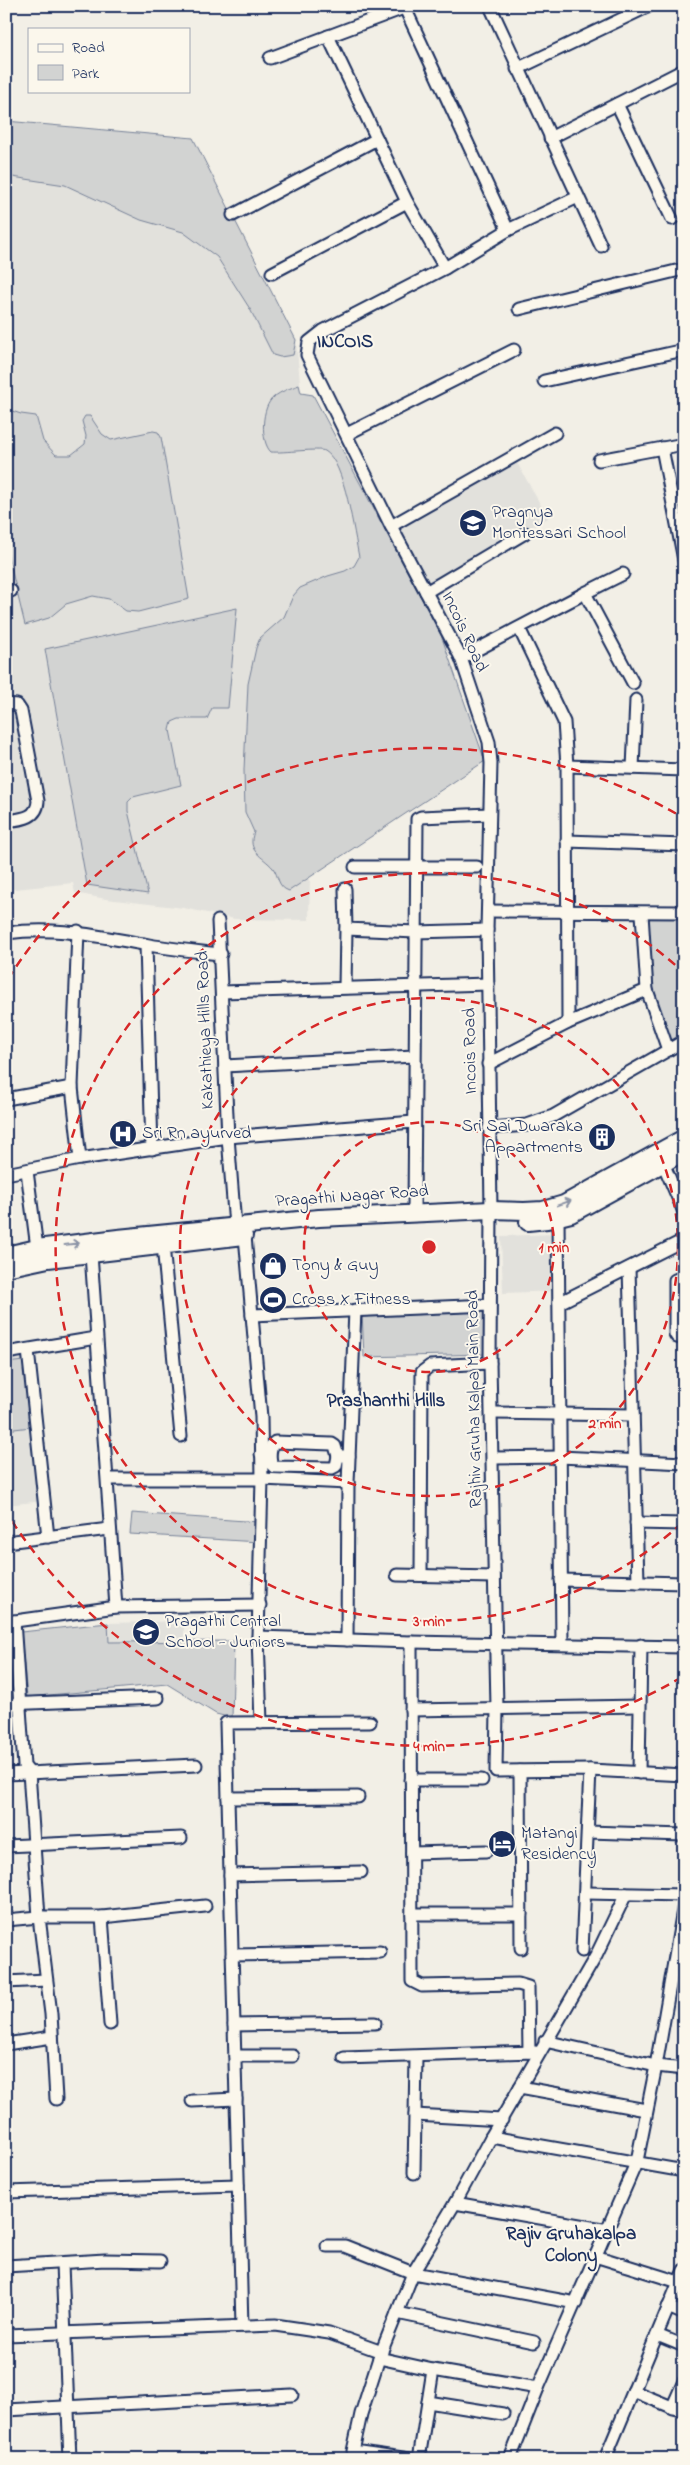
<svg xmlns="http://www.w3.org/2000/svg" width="690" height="2465" viewBox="0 0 690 2465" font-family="'Indie Flower',sans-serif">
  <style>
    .built { fill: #e2e1dc }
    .green { fill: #d2d3d2; stroke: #768198 }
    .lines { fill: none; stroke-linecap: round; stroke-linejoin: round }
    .street-casing { stroke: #1b2f5e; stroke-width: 15 }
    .secondary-casing { stroke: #1b2f5e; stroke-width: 20 }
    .street { stroke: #fbf7ec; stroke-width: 11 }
    .secondary { stroke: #fbf7ec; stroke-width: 16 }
    .oneway { stroke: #8b93a5 }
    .ring { fill: none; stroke: #d62828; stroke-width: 2.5; stroke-dasharray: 9 6 }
    .labels { text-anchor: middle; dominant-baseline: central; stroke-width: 4; stroke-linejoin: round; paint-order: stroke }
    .poi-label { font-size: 18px; fill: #1b2f5e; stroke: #fbf7ec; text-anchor: start }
    .street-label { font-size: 18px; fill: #1b2f5e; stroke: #fbf7ec }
    .neighbourhood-label { font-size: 19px; font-weight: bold; fill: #1b2f5e; stroke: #fbf7ec }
    .centre { fill: #d62828; stroke: #fbf7ec; stroke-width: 2.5 }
    .ring-label { font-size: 15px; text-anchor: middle; font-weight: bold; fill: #d62828; stroke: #fbf7ec; stroke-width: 4; stroke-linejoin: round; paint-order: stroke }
  </style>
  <rect width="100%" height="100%" fill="#f2efe6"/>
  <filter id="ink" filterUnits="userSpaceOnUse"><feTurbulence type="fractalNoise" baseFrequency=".02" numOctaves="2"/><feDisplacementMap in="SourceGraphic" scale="10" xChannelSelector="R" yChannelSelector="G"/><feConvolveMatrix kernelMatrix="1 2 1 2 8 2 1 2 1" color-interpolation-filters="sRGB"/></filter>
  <g filter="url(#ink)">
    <g class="built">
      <path d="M6,121L193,138L296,340L301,393L313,395L441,635L485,761L310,877L309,920L235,919L184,908L106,899L75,893L73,883L6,890Z"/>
      <path d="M516,461L548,518L430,585L398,528Z"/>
      <path d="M116,1120H129L130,1147H116Z"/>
      <path d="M556,1234L557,1291L503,1293L501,1236Z"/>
      <path d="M26,1356L43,1501L6,1505V1358Z"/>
      <path d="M184,1621V1641L109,1642L108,1623Z"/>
    </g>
    <g class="green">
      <path d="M6,121L193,138L296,340L293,355L280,357L273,355L250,309L217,257L183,232L141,220L65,185L6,176Z"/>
      <path d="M299,385L301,393L313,395L441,635L485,761L289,891C277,887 279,876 273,868C263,856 246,852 254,832L245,812L244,770L248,684L256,648L260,638L284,617L293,596L300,588L328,576L345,571L354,566L359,557C354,534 345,462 325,451C319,448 282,453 271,452C260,442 261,406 274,397C281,391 291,388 299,385Z"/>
      <path d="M6,409L21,414L36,416L43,441L56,455H71L85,444L86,436L82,421L85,416H90L102,434L111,440L153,431L158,432L161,437L189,599L138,612L126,611L109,599L93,596L66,604L49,618L25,625L6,547Z"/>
      <path d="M237,608L228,708H212L207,719H179L172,722L170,730L181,785L133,797L128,802V811L148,894L87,885L45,649Z"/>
      <path d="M684,914V1036L669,1042L666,1039L652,987L645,916Z"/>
      <path d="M487,1308L488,1354L364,1357L362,1311Z"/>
      <path d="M24,1361L31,1427L6,1430V1363Z"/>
      <path d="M132,1513L259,1522L258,1542L130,1534Z"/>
      <path d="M108,1623L109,1642L234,1641L232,1718L216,1714L167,1684L27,1697L21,1632Z"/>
    </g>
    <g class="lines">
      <g class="street-casing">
        <g id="street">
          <path d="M404,6L508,230"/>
          <path d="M490,6L601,246"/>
          <path d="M328,36L407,202L445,268"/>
          <path d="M270,58L409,6"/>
          <path d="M517,69L649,6"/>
          <path d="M617,104L672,219"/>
          <path d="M550,138L684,70"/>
          <path d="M578,197L508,230L445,268L323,331L309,342L307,355L391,526L461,658L489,742L491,763L487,930L491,1210L490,1363L497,1708L496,1771L590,1770L684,1775"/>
          <path d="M233,215L377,139"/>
          <path d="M272,273L407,202"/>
          <path d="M519,309L684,269"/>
          <path d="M544,381L684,350"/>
          <path d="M347,434L514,350"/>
          <path d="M662,448L684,560"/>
          <path d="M599,460L684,444"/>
          <path d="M391,526L555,433"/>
          <path d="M6,592L11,591"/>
          <path d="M426,592L525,533"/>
          <path d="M585,593L623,574"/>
          <path d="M519,628L564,722L567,766L568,1023"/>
          <path d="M461,658L585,593L633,683"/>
          <path d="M6,704L17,705L21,711L38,801C37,819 21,819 6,821"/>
          <path d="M567,766L684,770"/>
          <path d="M633,768L636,700"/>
          <path d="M567,841L684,845"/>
          <path d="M355,867H477"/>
          <path d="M345,889L346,929L416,932L487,930"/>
          <path d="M488,911L684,912"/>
          <path d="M642,914L647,990L668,1050"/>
          <path d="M218,921L228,1137L235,1226"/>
          <path d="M78,931L72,1087L80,1159"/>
          <path d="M6,933C57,926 95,936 144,944C169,949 195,951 221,954"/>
          <path d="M146,945L152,1149"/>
          <path d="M345,987L346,929"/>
          <path d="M222,992L488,984"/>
          <path d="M488,1064L568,1023L647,990"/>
          <path d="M225,1066L414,1056"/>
          <path d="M6,1099L72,1087"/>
          <path d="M489,1128L527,1125L553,1116L684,1041"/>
          <path d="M663,1163L684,1212"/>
          <path d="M27,1171L37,1248"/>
          <path d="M6,1174L80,1159L228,1137L414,1122"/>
          <path d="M414,1212L417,819L421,817L489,814"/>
          <path d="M558,1218L562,1644"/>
          <path d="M245,1236L261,1417L262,1479L258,1637L261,1723"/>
          <path d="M163,1245L181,1436"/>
          <path d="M91,1254L116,1607"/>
          <path d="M629,1268L638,1582"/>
          <path d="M684,1276L675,1280V1334L677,1337L684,1339"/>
          <path d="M559,1303L684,1240"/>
          <path d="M252,1315L490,1305"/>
          <path d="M28,1350L48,1537"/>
          <path d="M6,1353L96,1338"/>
          <path d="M493,1413L633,1415"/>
          <path d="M261,1454H270L272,1445L275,1442L332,1444L335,1446L338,1456H349"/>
          <path d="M270,1454L271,1464L274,1467L332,1468L336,1466L338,1456"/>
          <path d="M493,1458L560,1457L684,1463"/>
          <path d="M108,1479H262L348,1483"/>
          <path d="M636,1523L684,1524"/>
          <path d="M6,1542L109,1529"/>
          <path d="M397,1575L494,1577"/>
          <path d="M421,1575L422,1372L430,1366L490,1363"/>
          <path d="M561,1580L684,1583"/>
          <path d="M14,1621L24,1766L29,1772L39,1917L51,2014L56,2099"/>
          <path d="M8,1622L116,1607L260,1605"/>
          <path d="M258,1637L411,1642L684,1647"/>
          <path d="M347,1640L348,1483L355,1310"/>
          <path d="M411,1642L412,1981L422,1986L518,1984L528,1987L529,2052"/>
          <path d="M6,1704L158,1698"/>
          <path d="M411,1710L639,1706"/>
          <path d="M520,1771L521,1948"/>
          <path d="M639,1773L641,1645"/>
          <path d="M6,1774L196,1765"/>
          <path d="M411,1780H482"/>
          <path d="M228,1798L358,1797"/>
          <path d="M588,1832L684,1835"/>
          <path d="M6,1846L181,1838"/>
          <path d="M412,1853L486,1851"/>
          <path d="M230,1875L361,1872"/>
          <path d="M586,1893L684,1895"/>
          <path d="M412,1914H521"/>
          <path d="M102,1917L110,2024"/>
          <path d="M6,1920L39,1917H102L205,1906"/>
          <path d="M582,1951L590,1770"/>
          <path d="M232,1955L380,1952"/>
          <path d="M6,1982L46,1980"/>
          <path d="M234,2025L375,2023"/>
          <path d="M545,2041L656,2066L684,2069"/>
          <path d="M6,2044L52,2037"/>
          <path d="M235,2056H293"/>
          <path d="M344,2058L535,2052"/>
          <path d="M520,2087L646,2110"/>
          <path d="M192,2101L236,2099"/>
          <path d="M415,2115L502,2120"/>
          <path d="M491,2137L684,2171"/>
          <path d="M414,2173L416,2057"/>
          <path d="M6,2192L238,2185"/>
          <path d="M455,2203L608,2230"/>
          <path d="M327,2246H345L413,2273L576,2303"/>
          <path d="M595,2256L679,2282"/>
          <path d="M62,2264L70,2459"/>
          <path d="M6,2266L105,2260L160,2261"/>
          <path d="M668,2307L684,2314"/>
          <path d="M397,2313L534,2342"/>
          <path d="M242,2326L226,1723L370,1722"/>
          <path d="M6,2335L275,2325L329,2333L382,2352"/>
          <path d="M657,2335L684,2346"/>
          <path d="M379,2358L433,2370L538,2388"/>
          <path d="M633,2391L684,2412"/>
          <path d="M428,2402L503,2414"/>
          <path d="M672,2408L684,2381"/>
          <path d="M6,2410L292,2395"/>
          <path d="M410,2459L353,2451L361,2414L379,2358L413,2273L455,2203L491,2137L596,1956L626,1894"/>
          <path d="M419,2459L433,2370"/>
          <path d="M510,2459L538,2388L637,2161L656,2066L684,1904"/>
          <path d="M605,2459L684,2270"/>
        </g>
      </g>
      <g class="secondary-casing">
        <g id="secondary">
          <path d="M528,1222L547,1220L571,1214L684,1152"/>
          <path d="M6,1255L37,1248L118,1238L319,1218L491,1210L524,1211L543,1210L564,1204L684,1138"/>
          <path d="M6,1268L48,1259L244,1236"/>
        </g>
      </g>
      <use href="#street" class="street"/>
      <use href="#secondary" class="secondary"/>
    </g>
    <defs><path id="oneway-shaft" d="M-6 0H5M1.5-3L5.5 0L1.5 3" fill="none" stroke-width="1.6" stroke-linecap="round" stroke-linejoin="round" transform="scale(1.25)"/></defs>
    <g class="oneway">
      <use href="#oneway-shaft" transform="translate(564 1203) rotate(-20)"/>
      <use href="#oneway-shaft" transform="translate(72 1244) rotate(-7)"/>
    </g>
  </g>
  <g class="ring">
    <circle cx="429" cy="1247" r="125"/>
    <circle cx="429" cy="1247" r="249"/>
    <path d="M682 1523A374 374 0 1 1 682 971"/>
    <path d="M682 1677A499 499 0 0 1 8 1515M8 979A499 499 0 0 1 682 817"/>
  </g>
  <defs>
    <g id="school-disc" transform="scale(1.4375)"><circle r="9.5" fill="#1b2f5e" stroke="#fbf7ec"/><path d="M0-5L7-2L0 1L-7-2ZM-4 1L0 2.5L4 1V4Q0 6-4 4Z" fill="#fff"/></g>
    <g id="hospital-disc" transform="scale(1.4375)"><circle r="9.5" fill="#1b2f5e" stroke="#fbf7ec"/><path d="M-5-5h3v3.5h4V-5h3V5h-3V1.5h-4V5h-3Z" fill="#fff"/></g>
    <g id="building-disc" transform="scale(1.4375)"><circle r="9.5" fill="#1b2f5e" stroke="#fbf7ec"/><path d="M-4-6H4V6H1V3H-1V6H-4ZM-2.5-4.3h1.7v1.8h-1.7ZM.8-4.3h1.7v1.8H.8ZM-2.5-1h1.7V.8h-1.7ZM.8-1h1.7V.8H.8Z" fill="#fff"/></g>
    <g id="shop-disc" transform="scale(1.4375)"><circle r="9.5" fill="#1b2f5e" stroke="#fbf7ec"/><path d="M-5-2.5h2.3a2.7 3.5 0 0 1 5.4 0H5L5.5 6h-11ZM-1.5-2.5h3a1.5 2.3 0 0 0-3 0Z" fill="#fff"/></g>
    <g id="stadium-disc" transform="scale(1.4375)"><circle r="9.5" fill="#1b2f5e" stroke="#fbf7ec"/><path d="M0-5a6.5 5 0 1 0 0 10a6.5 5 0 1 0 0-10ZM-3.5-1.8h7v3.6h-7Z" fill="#fff"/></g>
    <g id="hotel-disc" transform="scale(1.4375)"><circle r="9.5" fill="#1b2f5e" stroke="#fbf7ec"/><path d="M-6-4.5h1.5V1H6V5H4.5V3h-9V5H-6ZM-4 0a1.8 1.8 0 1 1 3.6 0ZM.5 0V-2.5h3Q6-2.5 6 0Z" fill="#fff"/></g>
  </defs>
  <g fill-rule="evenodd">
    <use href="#school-disc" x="473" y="523"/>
    <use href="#hospital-disc" x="123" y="1134"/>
    <use href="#building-disc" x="602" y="1137"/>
    <use href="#shop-disc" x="273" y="1266"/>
    <use href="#stadium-disc" x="273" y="1300"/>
    <use href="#school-disc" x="146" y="1632"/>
    <use href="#hotel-disc" x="502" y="1844"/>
  </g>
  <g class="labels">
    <g class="poi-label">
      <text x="492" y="513">Pragnya<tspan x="492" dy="21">Montessari School</tspan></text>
      <text x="583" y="1127" text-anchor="end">Sri Sai Dwaraka<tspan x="583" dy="21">Appartments</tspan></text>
      <text x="142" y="1134">Sri Rn ayurved</text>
      <text x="292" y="1266">Tony &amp; Guy</text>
      <text x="292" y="1300">Cross X Fitness</text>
      <text x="165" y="1622">Pragathi Central<tspan x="165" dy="21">School - Juniors</tspan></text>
      <text x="521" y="1834">Matangi<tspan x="521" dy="21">Residency</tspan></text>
    </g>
    <g class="street-label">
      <text transform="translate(464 632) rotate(65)">Incois Road</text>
      <text transform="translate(206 1030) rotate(-92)">Kakathieya Hills Road</text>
      <text transform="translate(471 1051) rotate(-91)">Incois Road</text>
      <text transform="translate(352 1197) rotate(-4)">Pragathi Nagar Road</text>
      <text transform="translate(475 1399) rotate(-91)">Rajhiv Gruha Kalpa Main Road</text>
    </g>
    <g class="neighbourhood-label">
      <text x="345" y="342">INCOIS</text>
      <text x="386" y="1401">Prashanthi Hills</text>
      <text x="571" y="2234">Rajiv Gruhakalpa<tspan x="571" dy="22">Colony</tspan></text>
    </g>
  </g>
  <circle cx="429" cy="1247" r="8" class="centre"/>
  <g class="ring-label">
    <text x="554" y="1252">1 min</text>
    <text x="605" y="1428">2 min</text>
    <text x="429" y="1626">3 min</text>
    <text x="429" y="1751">4 min</text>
  </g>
  <rect width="690" height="2465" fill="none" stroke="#fbf7ec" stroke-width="25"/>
  <rect x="12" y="12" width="665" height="2440" fill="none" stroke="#1b2f5e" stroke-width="2" filter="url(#ink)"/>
  <rect x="28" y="28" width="162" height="65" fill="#fbf7ec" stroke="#a1a7b3"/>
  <rect x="38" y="44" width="25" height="8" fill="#fbf7ec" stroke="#a1a7b3"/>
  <text x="72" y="52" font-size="15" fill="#1b2f5e">Road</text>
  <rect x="38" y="65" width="25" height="15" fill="#d2d3d2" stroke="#a1a7b3"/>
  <text x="72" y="78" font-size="15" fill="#1b2f5e">Park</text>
</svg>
